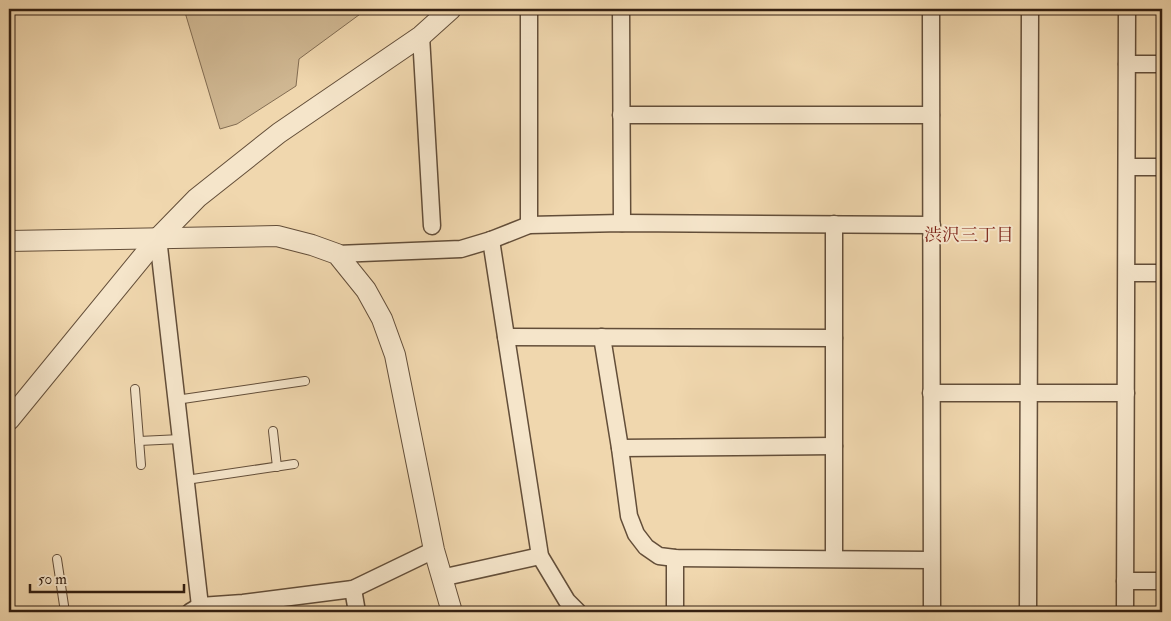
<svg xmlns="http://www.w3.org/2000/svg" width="1171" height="621" viewBox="0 0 1171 621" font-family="'IM FELL Double Pica','Noto Serif JP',serif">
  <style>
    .green { fill: #d0b893; stroke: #826c52 }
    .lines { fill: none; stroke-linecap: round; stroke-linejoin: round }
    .service-casing { stroke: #634e39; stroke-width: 10 }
    .minor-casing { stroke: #634e39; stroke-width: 19 }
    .tertiary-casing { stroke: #634e39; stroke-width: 22 }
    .service { stroke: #f5e5ca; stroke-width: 8 }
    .minor { stroke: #f5e5ca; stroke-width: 16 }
    .tertiary { stroke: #f5e5ca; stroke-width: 20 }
    .labels { text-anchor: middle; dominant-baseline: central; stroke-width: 4; stroke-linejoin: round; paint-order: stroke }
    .neighbourhood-label { font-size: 18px; fill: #7a1f14; stroke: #f5e5ca }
  </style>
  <rect width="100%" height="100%" fill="#f0d7ae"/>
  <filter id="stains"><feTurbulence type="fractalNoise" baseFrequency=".004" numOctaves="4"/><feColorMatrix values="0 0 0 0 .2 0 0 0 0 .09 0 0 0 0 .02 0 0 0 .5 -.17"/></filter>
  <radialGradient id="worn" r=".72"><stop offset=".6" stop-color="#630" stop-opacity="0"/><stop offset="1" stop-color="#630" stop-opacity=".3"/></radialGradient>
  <path class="green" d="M184,9H367L299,59L296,86L237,124L220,129Z"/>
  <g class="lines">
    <g class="service-casing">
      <g id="service">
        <path d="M135,389L141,465"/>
        <path d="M176,400L305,381"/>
        <path d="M273,431L277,467"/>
        <path d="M139,441L181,439"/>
        <path d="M186,480L294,464"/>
        <path d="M57,559L65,612"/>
      </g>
    </g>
    <g class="minor-casing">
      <g id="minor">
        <path d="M621,9L622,223"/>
        <path d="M931,9L932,612"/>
        <path d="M421,36L432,226"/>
        <path d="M1127,64H1162"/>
        <path d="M621,115H931"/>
        <path d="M1127,167H1162"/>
        <path d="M529,225V9"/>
        <path d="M158,238L200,606"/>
        <path d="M491,240L540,556L567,601L578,612"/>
        <path d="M337,254L461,249L491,240L529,225L622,223L932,225"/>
        <path d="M1127,273H1162"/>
        <path d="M506,337L834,338"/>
        <path d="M602,337L620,448L629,516L636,534L646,547L659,556L675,558L931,560"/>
        <path d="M931,393H1126"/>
        <path d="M620,448L834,446"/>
        <path d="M675,558V612"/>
        <path d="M834,558V224"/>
        <path d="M441,578L540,556"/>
        <path d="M1125,581H1162"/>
        <path d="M353,589L357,612"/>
        <path d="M190,612L200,606L243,603L353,589L434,550"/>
        <path d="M1028,612L1030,9"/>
        <path d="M1125,612L1127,9"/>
      </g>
    </g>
    <g class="tertiary-casing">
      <g id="tertiary">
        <path d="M9,241L277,236L312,245L337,254L366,290L382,319L395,355L434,550L452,612"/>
        <path d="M9,420L158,238L197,198L279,133L421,36L451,9"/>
      </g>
    </g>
    <use href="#service" class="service"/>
    <use href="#minor" class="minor"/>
    <use href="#tertiary" class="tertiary"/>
  </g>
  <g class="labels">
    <g class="neighbourhood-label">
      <text x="969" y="235">渋沢三丁目</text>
    </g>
  </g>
  <rect width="1171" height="621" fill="none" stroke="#f0d7ae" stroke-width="30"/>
  <rect x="10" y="10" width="1151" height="601" fill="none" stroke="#342012" stroke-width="2.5"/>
  <rect x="15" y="15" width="1141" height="591" fill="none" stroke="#342012"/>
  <path d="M30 584v8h154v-8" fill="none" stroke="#342012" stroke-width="2.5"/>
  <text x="38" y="584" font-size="15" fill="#342012" stroke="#f5e5ca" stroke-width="4" paint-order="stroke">50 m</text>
  <rect width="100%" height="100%" filter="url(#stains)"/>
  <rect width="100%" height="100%" fill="url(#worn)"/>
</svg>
